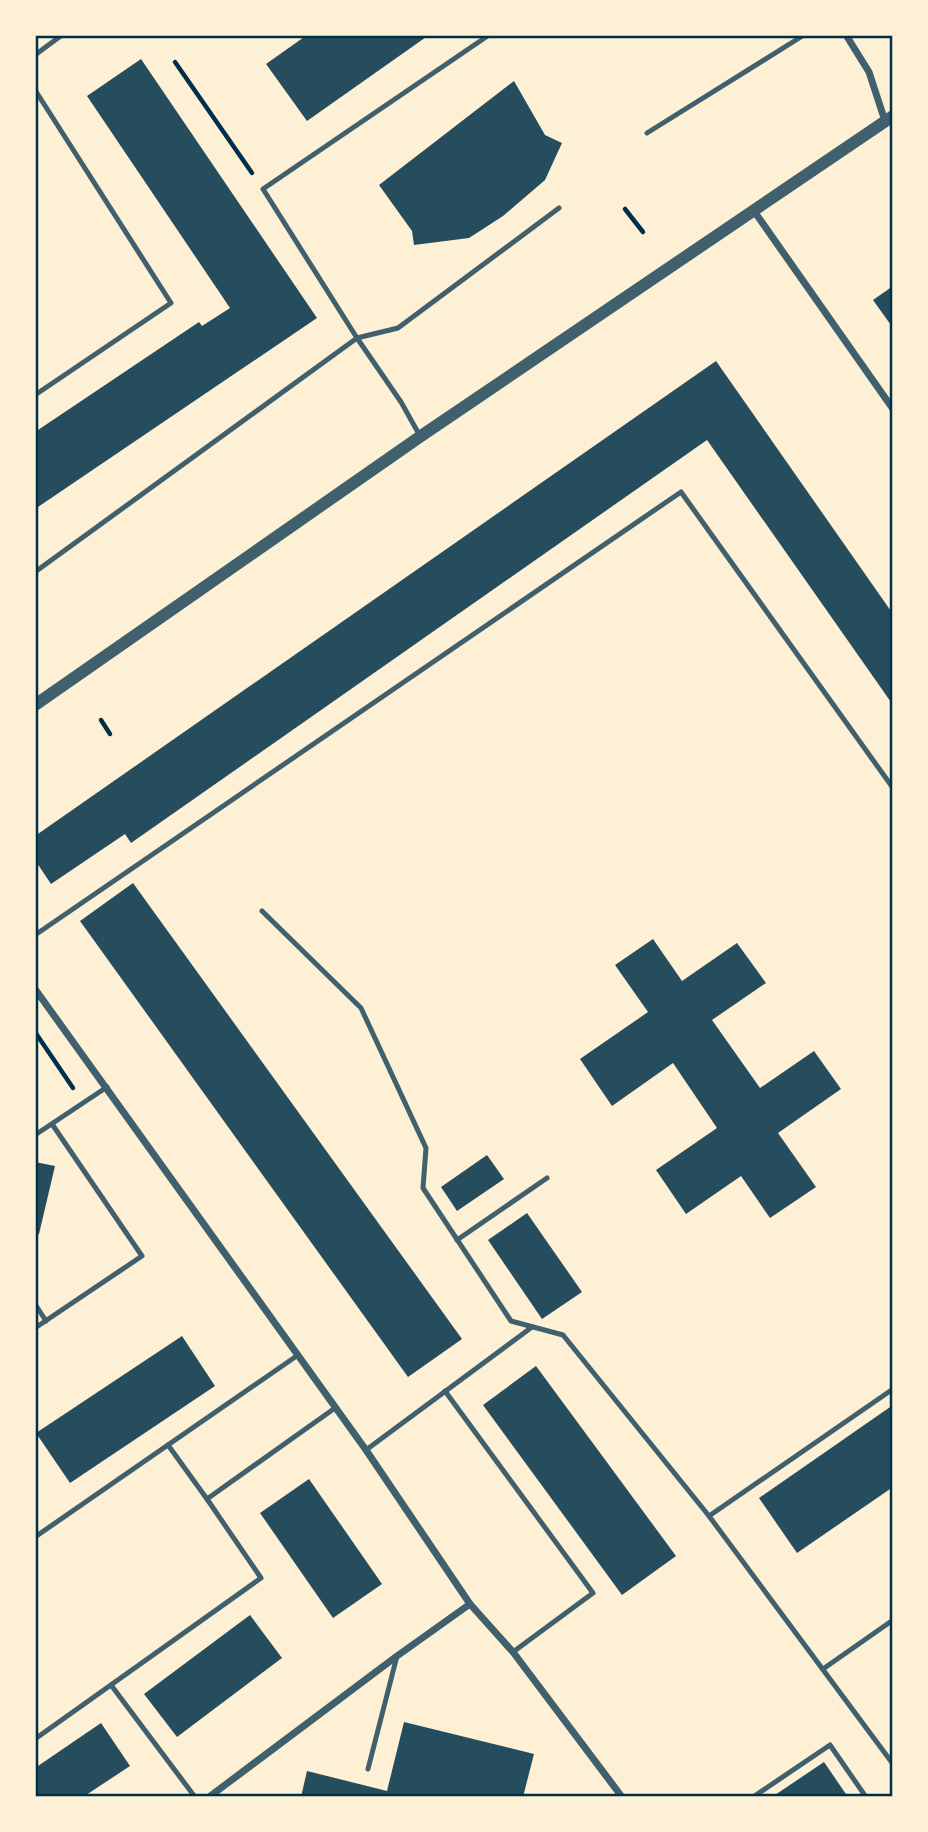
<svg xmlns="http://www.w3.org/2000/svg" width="928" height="1832" viewBox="0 0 928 1832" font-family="'Roboto Condensed',sans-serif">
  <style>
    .building { fill: #264d5e }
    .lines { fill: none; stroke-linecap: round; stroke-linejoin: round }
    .path { stroke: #003049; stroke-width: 4.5 }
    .service { stroke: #3f606c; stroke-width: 5 }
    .minor { stroke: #3f606c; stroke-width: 7 }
    .tertiary { stroke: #3f606c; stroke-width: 12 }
    .neatline { fill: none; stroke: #003049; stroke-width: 2.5 }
  </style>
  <rect width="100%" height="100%" fill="#fdf0d5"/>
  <g class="building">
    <path d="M307,35H429L307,121L266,64Z"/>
    <path d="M141,59L317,318L35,509V432L199,322L202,326L230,308L87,96Z"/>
    <path d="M514,81L545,135L562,143L545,180L503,216L469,238L414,245L412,231L379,185Z"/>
    <path d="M893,286V328L873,300Z"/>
    <path d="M716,361L893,614V705L707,440L131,843L125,834L51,884L35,860V836Z"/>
    <path d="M133,883L462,1339L408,1377L80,921Z"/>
    <path d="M653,939L682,981L737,943L766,983L712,1020L760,1088L814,1051L841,1089L778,1133L816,1187L770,1218L741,1176L686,1214L656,1170L717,1128L673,1063L612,1106L580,1059L648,1012L615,965Z"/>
    <path d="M487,1155L504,1179L457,1211L441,1187Z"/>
    <path d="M35,1162L55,1166L39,1234L35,1236Z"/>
    <path d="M527,1213L582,1292L542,1319L488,1240Z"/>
    <path d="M182,1336L215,1386L70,1483L36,1433Z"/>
    <path d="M536,1366L676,1556L622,1595L483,1405Z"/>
    <path d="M893,1405V1487L797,1553L759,1498Z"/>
    <path d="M309,1479L382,1584L333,1618L260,1513Z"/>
    <path d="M250,1615L282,1658L177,1737L144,1694Z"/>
    <path d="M404,1722L534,1754L523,1797H301L307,1771L387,1791Z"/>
    <path d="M101,1723L130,1766L83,1797H35V1768Z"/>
    <path d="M824,1762L848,1797H772Z"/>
  </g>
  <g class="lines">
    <g class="path">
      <path d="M175,62L252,173"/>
      <path d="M625,209L643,232"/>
      <path d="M101,720L110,734"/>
      <path d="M35,1032L73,1088"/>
    </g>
    <g class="service">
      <path d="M489,35L263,189L357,338L398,328L559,208"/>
      <path d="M35,55L62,35"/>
      <path d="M35,90L171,303L35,395"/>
      <path d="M647,133L804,35"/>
      <path d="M35,572L357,338L401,402L420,436"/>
      <path d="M262,911L361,1008L426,1148L423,1188L511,1321L563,1335L709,1516L893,1764"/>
      <path d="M35,935L681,492L893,788"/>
      <path d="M35,1135L107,1087"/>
      <path d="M457,1240L547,1178"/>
      <path d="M35,1304L46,1321"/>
      <path d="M35,1328L142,1256L52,1124"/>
      <path d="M445,1391L593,1593L513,1652"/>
      <path d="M168,1445L207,1499"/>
      <path d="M366,1450L532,1327"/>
      <path d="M709,1516L893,1389"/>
      <path d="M35,1537L298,1355"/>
      <path d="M823,1669L893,1620"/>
      <path d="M111,1685L195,1797"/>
      <path d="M35,1739L261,1578L207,1499L335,1408"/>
      <path d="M368,1769L397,1656"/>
      <path d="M753,1797L830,1745L866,1797"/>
    </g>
    <g class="minor">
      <path d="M846,35L869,72L885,121"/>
      <path d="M754,211L893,409"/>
      <path d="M35,989L366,1450L470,1604L513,1652L622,1797"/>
      <path d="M209,1797L397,1656L470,1604"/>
    </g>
    <path class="tertiary" d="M35,705L421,436L893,116"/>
  </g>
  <rect width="928" height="1832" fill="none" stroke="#fdf0d5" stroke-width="74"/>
  <rect x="37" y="37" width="854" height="1758" class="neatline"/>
</svg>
